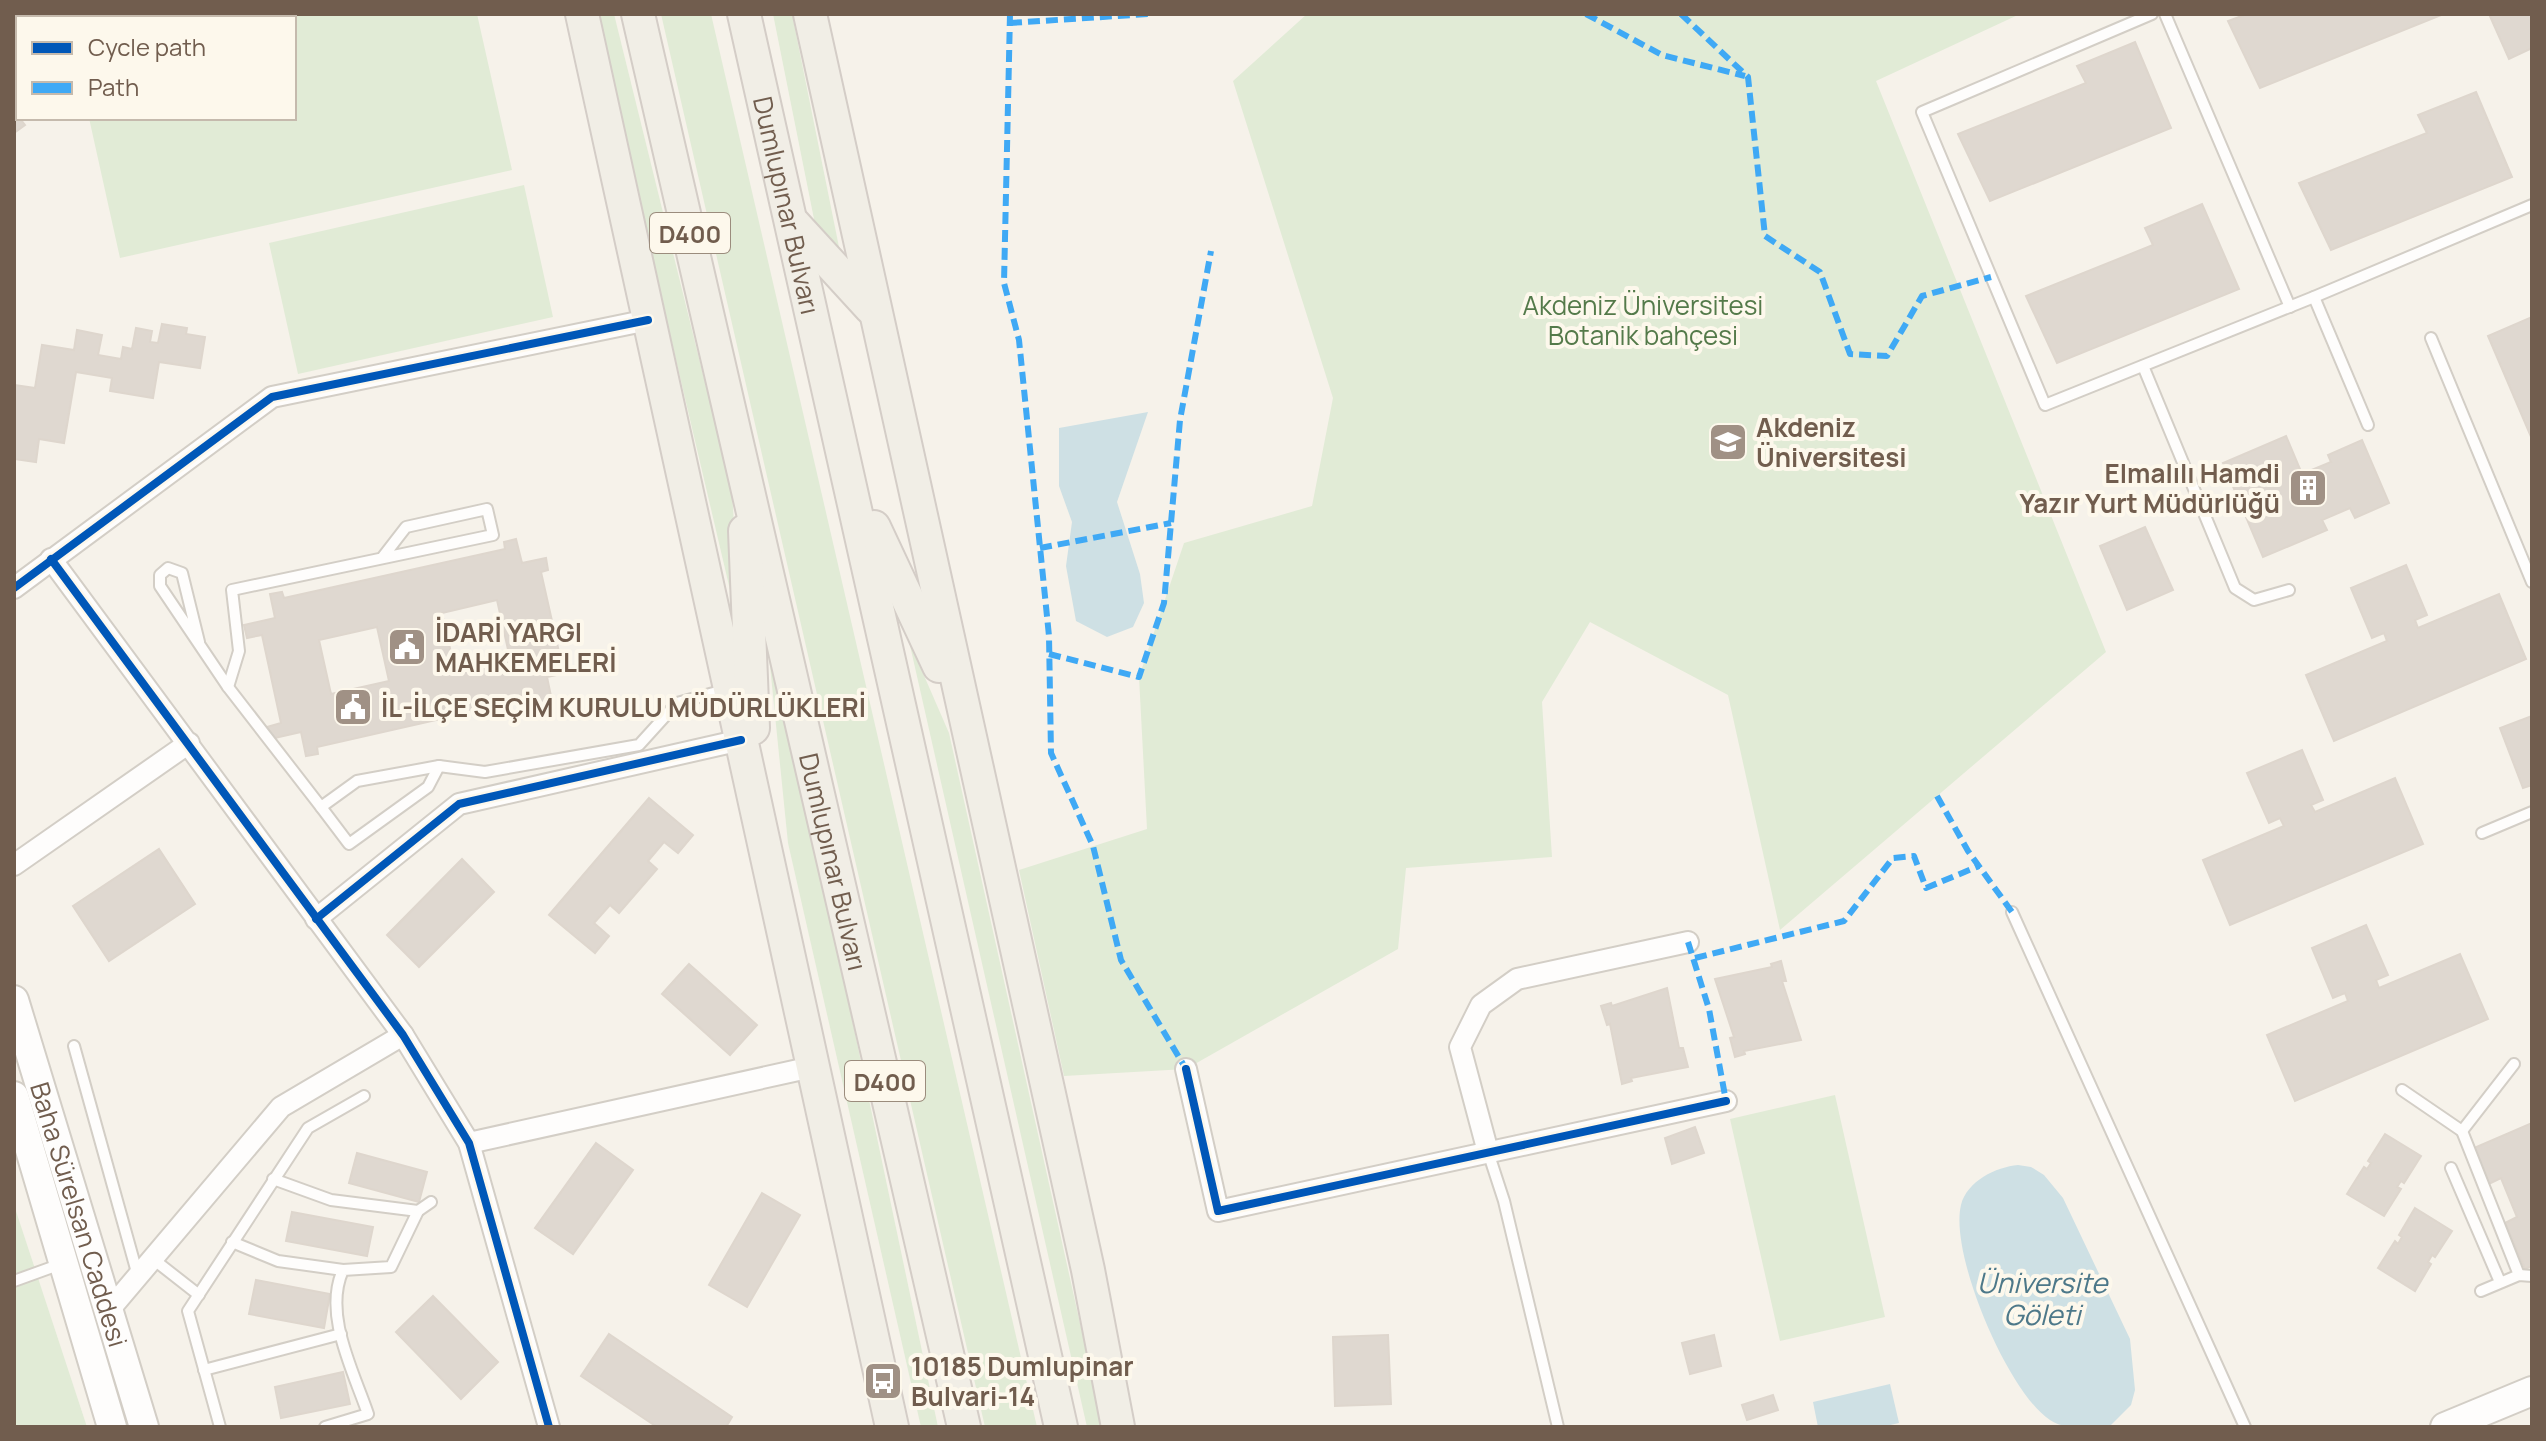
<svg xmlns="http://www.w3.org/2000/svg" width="2546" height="1441" viewBox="0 0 2546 1441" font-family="Manrope,sans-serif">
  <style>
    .green { fill: #e1ebd6 }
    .water { fill: #cee0e4 }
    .building { fill: #dfd8d0; stroke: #ded6cd; stroke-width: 2; fill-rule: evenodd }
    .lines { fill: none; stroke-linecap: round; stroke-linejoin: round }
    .lane-casing { stroke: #d3cec6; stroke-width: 14 }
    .street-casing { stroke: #d3cec6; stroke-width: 24 }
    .secondary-casing { stroke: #d3cec6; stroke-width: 32 }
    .primary-casing { stroke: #d4cdc7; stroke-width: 36 }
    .lane { stroke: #fefdfc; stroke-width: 10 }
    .street { stroke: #fefdfc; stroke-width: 20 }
    .secondary { stroke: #fefdfc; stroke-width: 28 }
    .primary { stroke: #f1eee6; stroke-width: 32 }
    .quiet { stroke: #3fa9f5; stroke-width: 6; stroke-dasharray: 12 6; stroke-linecap: butt }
    .cycleway-casing { stroke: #fdf8ec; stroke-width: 13 }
    .cycleway { stroke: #0057b8; stroke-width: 8 }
    .labels { text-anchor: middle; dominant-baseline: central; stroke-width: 8; stroke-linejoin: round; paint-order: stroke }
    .shield { fill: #fdf8ec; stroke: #9b8c7d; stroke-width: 2 }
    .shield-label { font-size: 24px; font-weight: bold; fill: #715d4e }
    .street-label { font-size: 26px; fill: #715d4e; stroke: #fdf8ec }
    .park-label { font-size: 26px; fill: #547a4a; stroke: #fdf8ec }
    .poi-label { font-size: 26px; font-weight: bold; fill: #715d4e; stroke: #fdf8ec; text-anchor: start }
    .water-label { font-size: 28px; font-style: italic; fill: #4d7889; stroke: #fdf8ec }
  </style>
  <rect width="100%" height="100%" fill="#f6f2ea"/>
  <g class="green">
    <path d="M66,14H477L512,170L120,258L89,118H294V18H67Z"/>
    <path d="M595,14H614L732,492L741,637Z"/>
    <path d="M661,14H711L1037,1427H985Z"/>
    <path d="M773,14H792L840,252L815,224Z"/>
    <path d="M1307,14H2020L1876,81L2106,652L1780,930L1728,695L1590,622L1542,702L1552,857L1406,868L1398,949L1186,1069L1064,1076L1019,870L1147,829L1139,677L1184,543L1312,506L1333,398L1233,81Z"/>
    <path d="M524,185L553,317L298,374L269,243Z"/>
    <path d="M763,597L938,1427H921L788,843Z"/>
    <path d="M909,641L949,733L1103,1427H1087Z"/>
    <path d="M1835,1095L1885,1317L1780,1341L1730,1119Z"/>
    <path d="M14,1205L87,1427H14Z"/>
  </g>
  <g class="water">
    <path d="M1148,412L1117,502L1140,574L1144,603L1133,627L1107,637L1076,621L1066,566L1072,522L1059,486V428Z"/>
    <path d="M2018,1165L2031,1167L2044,1175L2063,1198L2130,1339L2135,1390L2131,1405L2109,1427C2089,1427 2067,1431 2050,1420C2008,1393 1949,1254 1961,1205C1967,1181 1996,1167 2018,1165Z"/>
    <path d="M1890,1384L1899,1423L1882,1427H1818L1813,1402Z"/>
  </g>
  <g class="building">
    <path d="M2247,14H2441V15L2260,88L2228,21Z"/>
    <path d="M2489,14H2532V48L2509,59Z"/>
    <path d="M2135,42L2171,128L1990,201L1958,134L2086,83L2077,66Z"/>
    <path d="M2476,92L2512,177L2331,250L2299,183L2427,133L2418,115Z"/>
    <path d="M14,111L25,125L14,133Z"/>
    <path d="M2202,204L2239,289L2057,363L2026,296L2153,245L2145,228Z"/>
    <path d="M2532,317V439L2488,336Z"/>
    <path d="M162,324L187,328L186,334L205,337L200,368L159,362L153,398L110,391L112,378L76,372L64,443L39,439L36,462L14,459V385L35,388L42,345L74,350L77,330L102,335L98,355L121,359L123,347L132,349L136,328L152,331L150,342L158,343Z"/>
    <path d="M2286,436L2302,474L2331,462L2328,455L2362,440L2389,503L2355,518L2350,508L2322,520L2327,530L2263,557L2223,463Z"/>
    <path d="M2145,527L2173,590L2127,610L2100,546Z"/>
    <path d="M516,539L522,563L546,558L548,570L541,572L561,661L568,659L571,672L547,677L552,701L539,704L538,697L317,747L318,754L306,756L301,732L270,739L267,727L281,723L262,635L247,638L244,625L275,618L270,594L282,592L284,598L505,549L504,542ZM497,600L509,654L454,666L442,613ZM377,627L389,681L331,694L319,640Z"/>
    <path d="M2406,565L2427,615L2415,620L2418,628L2499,594L2526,659L2334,741L2306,675L2387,641L2384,633L2372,638L2351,588Z"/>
    <path d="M2532,716V785L2523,788L2500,728Z"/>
    <path d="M2302,750L2323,800L2311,805L2315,812L2395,778L2423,844L2230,925L2203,860L2284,826L2280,818L2269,823L2247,773Z"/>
    <path d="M649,798L693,835L678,853L664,842L648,861L657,869L619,913L610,905L594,923L609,936L595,953L549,915Z"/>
    <path d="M159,849L195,904L109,961L73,906Z"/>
    <path d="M462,859L494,892L419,967L387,935Z"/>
    <path d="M2366,925L2388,975L2376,980L2379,988L2460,954L2488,1019L2295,1101L2267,1035L2348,1001L2345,993L2333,998L2312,948Z"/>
    <path d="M1781,961L1786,981H1782L1801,1040L1744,1051L1745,1054L1735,1057L1730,1038L1734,1037L1715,979L1772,967L1771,964Z"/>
    <path d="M689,964L757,1025L730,1055L662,994Z"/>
    <path d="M1667,988L1679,1048H1683L1688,1067L1631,1078L1632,1081L1622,1084L1610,1024L1607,1025L1601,1006L1611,1003L1612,1006Z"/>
    <path d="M2532,1123V1266L2525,1269L2505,1223L2517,1217L2501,1178L2489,1184L2474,1148Z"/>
    <path d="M1695,1127L1704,1153L1672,1164L1665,1138Z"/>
    <path d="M2385,1134L2421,1156L2404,1183L2401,1181L2397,1187L2401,1189L2384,1216L2347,1194L2364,1167L2367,1169L2371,1163L2368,1161Z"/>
    <path d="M596,1143L633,1170L573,1254L535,1228Z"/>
    <path d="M357,1153L427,1172L419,1202L349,1183Z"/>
    <path d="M762,1193L800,1215L747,1307L709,1285Z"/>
    <path d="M2415,1208L2452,1231L2435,1257L2432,1255L2428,1262L2431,1264L2415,1291L2378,1268L2395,1241L2398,1244L2402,1237L2399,1235Z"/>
    <path d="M292,1212L373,1227L367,1256L286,1241Z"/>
    <path d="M256,1280L330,1294L324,1328L249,1314Z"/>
    <path d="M433,1296L498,1362L461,1399L396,1332Z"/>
    <path d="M609,1334L732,1417L726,1427H657L581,1376Z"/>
    <path d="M1388,1335L1391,1404L1335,1406L1333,1337Z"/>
    <path d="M1714,1335L1721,1366L1690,1374L1682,1343Z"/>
    <path d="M343,1372L350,1404L281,1418L275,1387Z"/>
    <path d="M1773,1395L1778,1410L1747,1420L1742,1405Z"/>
  </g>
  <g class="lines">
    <g class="lane-casing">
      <g id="lane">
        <path d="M2152,14L1922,112L2045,405L2314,297L2532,205"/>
        <path d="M2165,14L2290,307"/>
        <path d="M2314,297L2368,425"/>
        <path d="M2431,338L2532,582"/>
        <path d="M2143,366L2235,588L2254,600L2289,590"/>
        <path d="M199,642L182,573L168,568L160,575V586L228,687L321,807L357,781L439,766L485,772L639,745L677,703L728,689"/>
        <path d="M228,687L239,651L232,590L493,535L487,509L406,527L382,558"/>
        <path d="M321,807L349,844L428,787L439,766"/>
        <path d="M2482,833L2532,812"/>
        <path d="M2012,912L2245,1427"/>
        <path d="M74,1046L138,1276"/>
        <path d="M2402,1090L2462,1131L2519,1275"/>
        <path d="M2462,1131L2514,1064"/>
        <path d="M1488,1152L1504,1201L1558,1427"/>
        <path d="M2451,1168L2500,1282"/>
        <path d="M273,1179L331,1200L418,1211"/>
        <path d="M232,1242L278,1261L343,1270"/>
        <path d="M153,1259L199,1295"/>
        <path d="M14,1281L61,1264"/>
        <path d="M2481,1291L2519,1275L2532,1276"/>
        <path d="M204,1370L341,1334"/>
        <path d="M220,1427L188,1311L308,1128L364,1096"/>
        <path d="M325,1427L368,1414C353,1370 323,1314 343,1270L391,1267L418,1211L431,1202"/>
      </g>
    </g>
    <g class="street-casing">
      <g id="street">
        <path d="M51,559L403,1035L469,1143L549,1427"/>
        <path d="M14,588L272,397L648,320"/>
        <path d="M14,865L189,743"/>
        <path d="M316,919L459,804L741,740"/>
        <path d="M1186,1069L1218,1211L1726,1101"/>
        <path d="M469,1143L812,1067"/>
        <path d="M1488,1152L1460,1047L1481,1005L1517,979L1688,942"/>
        <path d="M110,1309L281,1107L403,1035"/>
      </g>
    </g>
    <g class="secondary-casing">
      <g id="secondary">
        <path id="s1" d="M14,1000L144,1427"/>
        <path d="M14,1096L112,1427"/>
        <path d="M2445,1427L2532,1391"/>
      </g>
    </g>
    <g class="primary-casing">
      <g id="primary">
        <path d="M582,14L892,1427"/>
        <path id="s2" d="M638,14L964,1427"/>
        <path id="s3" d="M744,14L1061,1427"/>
        <path d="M810,14L1088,1270L1118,1427"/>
        <path d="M794,224L871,308"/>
        <path d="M874,527L939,666"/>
        <path d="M745,531L753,728"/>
      </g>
    </g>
    <use href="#lane" class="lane"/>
    <use href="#street" class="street"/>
    <use href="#secondary" class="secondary"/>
    <use href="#primary" class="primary"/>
    <g class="quiet">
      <path d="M1010,14L1004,283L1019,340L1049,636L1051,753L1093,846L1121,960L1186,1069"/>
      <path d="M1586,14L1662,55L1745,76"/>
      <path d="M1681,14L1748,77L1765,236L1820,272L1850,354L1887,356L1922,296L1991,277"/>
      <path d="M1010,23L1148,14"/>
      <path d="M1040,548L1171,523"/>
      <path d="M1049,654L1139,677L1164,603L1180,420L1211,251"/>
      <path d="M1937,796L1968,851L2012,912"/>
      <path d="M1688,942L1709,1009L1726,1101"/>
      <path d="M1695,958L1844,921L1893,858L1914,856L1926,888L1979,866"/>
    </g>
    <g class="cycleway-casing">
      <g id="cycleway">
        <path d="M51,559L403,1035L469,1143L549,1427"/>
        <path d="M14,588L272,397L648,320"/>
        <path d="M316,919L459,804L741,740"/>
        <path d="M1186,1069L1218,1211L1726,1101"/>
      </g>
    </g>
    <use href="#cycleway" class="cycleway"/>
  </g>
  <defs>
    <g id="university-square" transform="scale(2)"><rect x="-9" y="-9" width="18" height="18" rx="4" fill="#a09185" stroke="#fdf8ec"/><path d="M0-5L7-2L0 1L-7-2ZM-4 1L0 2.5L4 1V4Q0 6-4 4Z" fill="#fff"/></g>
    <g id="building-square" transform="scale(2)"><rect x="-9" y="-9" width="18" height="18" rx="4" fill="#a09185" stroke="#fdf8ec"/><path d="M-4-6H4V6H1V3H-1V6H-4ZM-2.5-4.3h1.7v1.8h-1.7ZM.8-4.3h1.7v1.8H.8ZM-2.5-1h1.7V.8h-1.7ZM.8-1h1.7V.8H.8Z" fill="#fff"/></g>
    <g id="civic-square" transform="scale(2)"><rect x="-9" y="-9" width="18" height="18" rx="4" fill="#a09185" stroke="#fdf8ec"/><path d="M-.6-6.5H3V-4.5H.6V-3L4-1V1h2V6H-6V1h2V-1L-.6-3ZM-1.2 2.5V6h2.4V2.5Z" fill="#fff"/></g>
    <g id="bus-square" transform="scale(2)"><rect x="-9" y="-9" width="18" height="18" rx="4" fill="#a09185" stroke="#fdf8ec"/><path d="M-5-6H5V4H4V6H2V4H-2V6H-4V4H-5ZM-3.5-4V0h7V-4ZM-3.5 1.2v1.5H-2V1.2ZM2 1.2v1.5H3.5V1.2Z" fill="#fff"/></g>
  </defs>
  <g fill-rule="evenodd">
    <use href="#university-square" x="1728" y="442"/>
    <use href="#building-square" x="2308" y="488"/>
    <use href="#civic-square" x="407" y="647"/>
    <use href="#civic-square" x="353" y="707"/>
    <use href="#bus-square" x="883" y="1381"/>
  </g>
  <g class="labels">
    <g class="shield">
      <rect x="650" y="213" width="80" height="40" rx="6"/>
      <rect x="845" y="1061" width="80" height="40" rx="6"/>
    </g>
    <g class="shield-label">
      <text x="690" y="233">D400</text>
      <text x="885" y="1081">D400</text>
    </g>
    <g class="street-label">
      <text stroke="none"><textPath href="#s3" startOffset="196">Dumlupınar Bulvarı</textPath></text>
      <text stroke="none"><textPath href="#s2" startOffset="870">Dumlupınar Bulvarı</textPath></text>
      <text stroke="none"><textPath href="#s1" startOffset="224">Baha Sürelsan Caddesi</textPath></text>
    </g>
    <g class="park-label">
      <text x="1643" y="305">Akdeniz Üniversitesi<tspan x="1643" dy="30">Botanik bahçesi</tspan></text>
    </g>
    <g class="poi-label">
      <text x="1756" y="427">Akdeniz<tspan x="1756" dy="30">Üniversitesi</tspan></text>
      <text x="2280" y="473" text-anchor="end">Elmalılı Hamdi<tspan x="2280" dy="30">Yazır Yurt Müdürlüğü</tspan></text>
      <text x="435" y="632">İDARİ YARGI<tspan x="435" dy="30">MAHKEMELERİ</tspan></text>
      <text x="381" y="707">İL-İLÇE SEÇİM KURULU MÜDÜRLÜKLERİ</text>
      <text x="911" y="1366">10185 Dumlupinar<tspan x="911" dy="30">Bulvari-14</tspan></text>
    </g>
    <g class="water-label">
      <text x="2042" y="1282">Üniversite<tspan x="2042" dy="32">Göleti</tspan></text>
    </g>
  </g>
  <rect width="2546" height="1441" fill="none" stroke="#715d4e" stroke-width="32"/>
  <rect x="16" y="16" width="280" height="104" fill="#fdf8ec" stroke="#c5baad" stroke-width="2"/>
  <rect x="32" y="42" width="40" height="12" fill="#0057b8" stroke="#c5baad" stroke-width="2"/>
  <text x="88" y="56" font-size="24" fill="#715d4e">Cycle path</text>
  <rect x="32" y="82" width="40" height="12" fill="#3fa9f5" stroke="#c5baad" stroke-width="2"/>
  <text x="88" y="96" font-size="24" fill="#715d4e">Path</text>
</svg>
